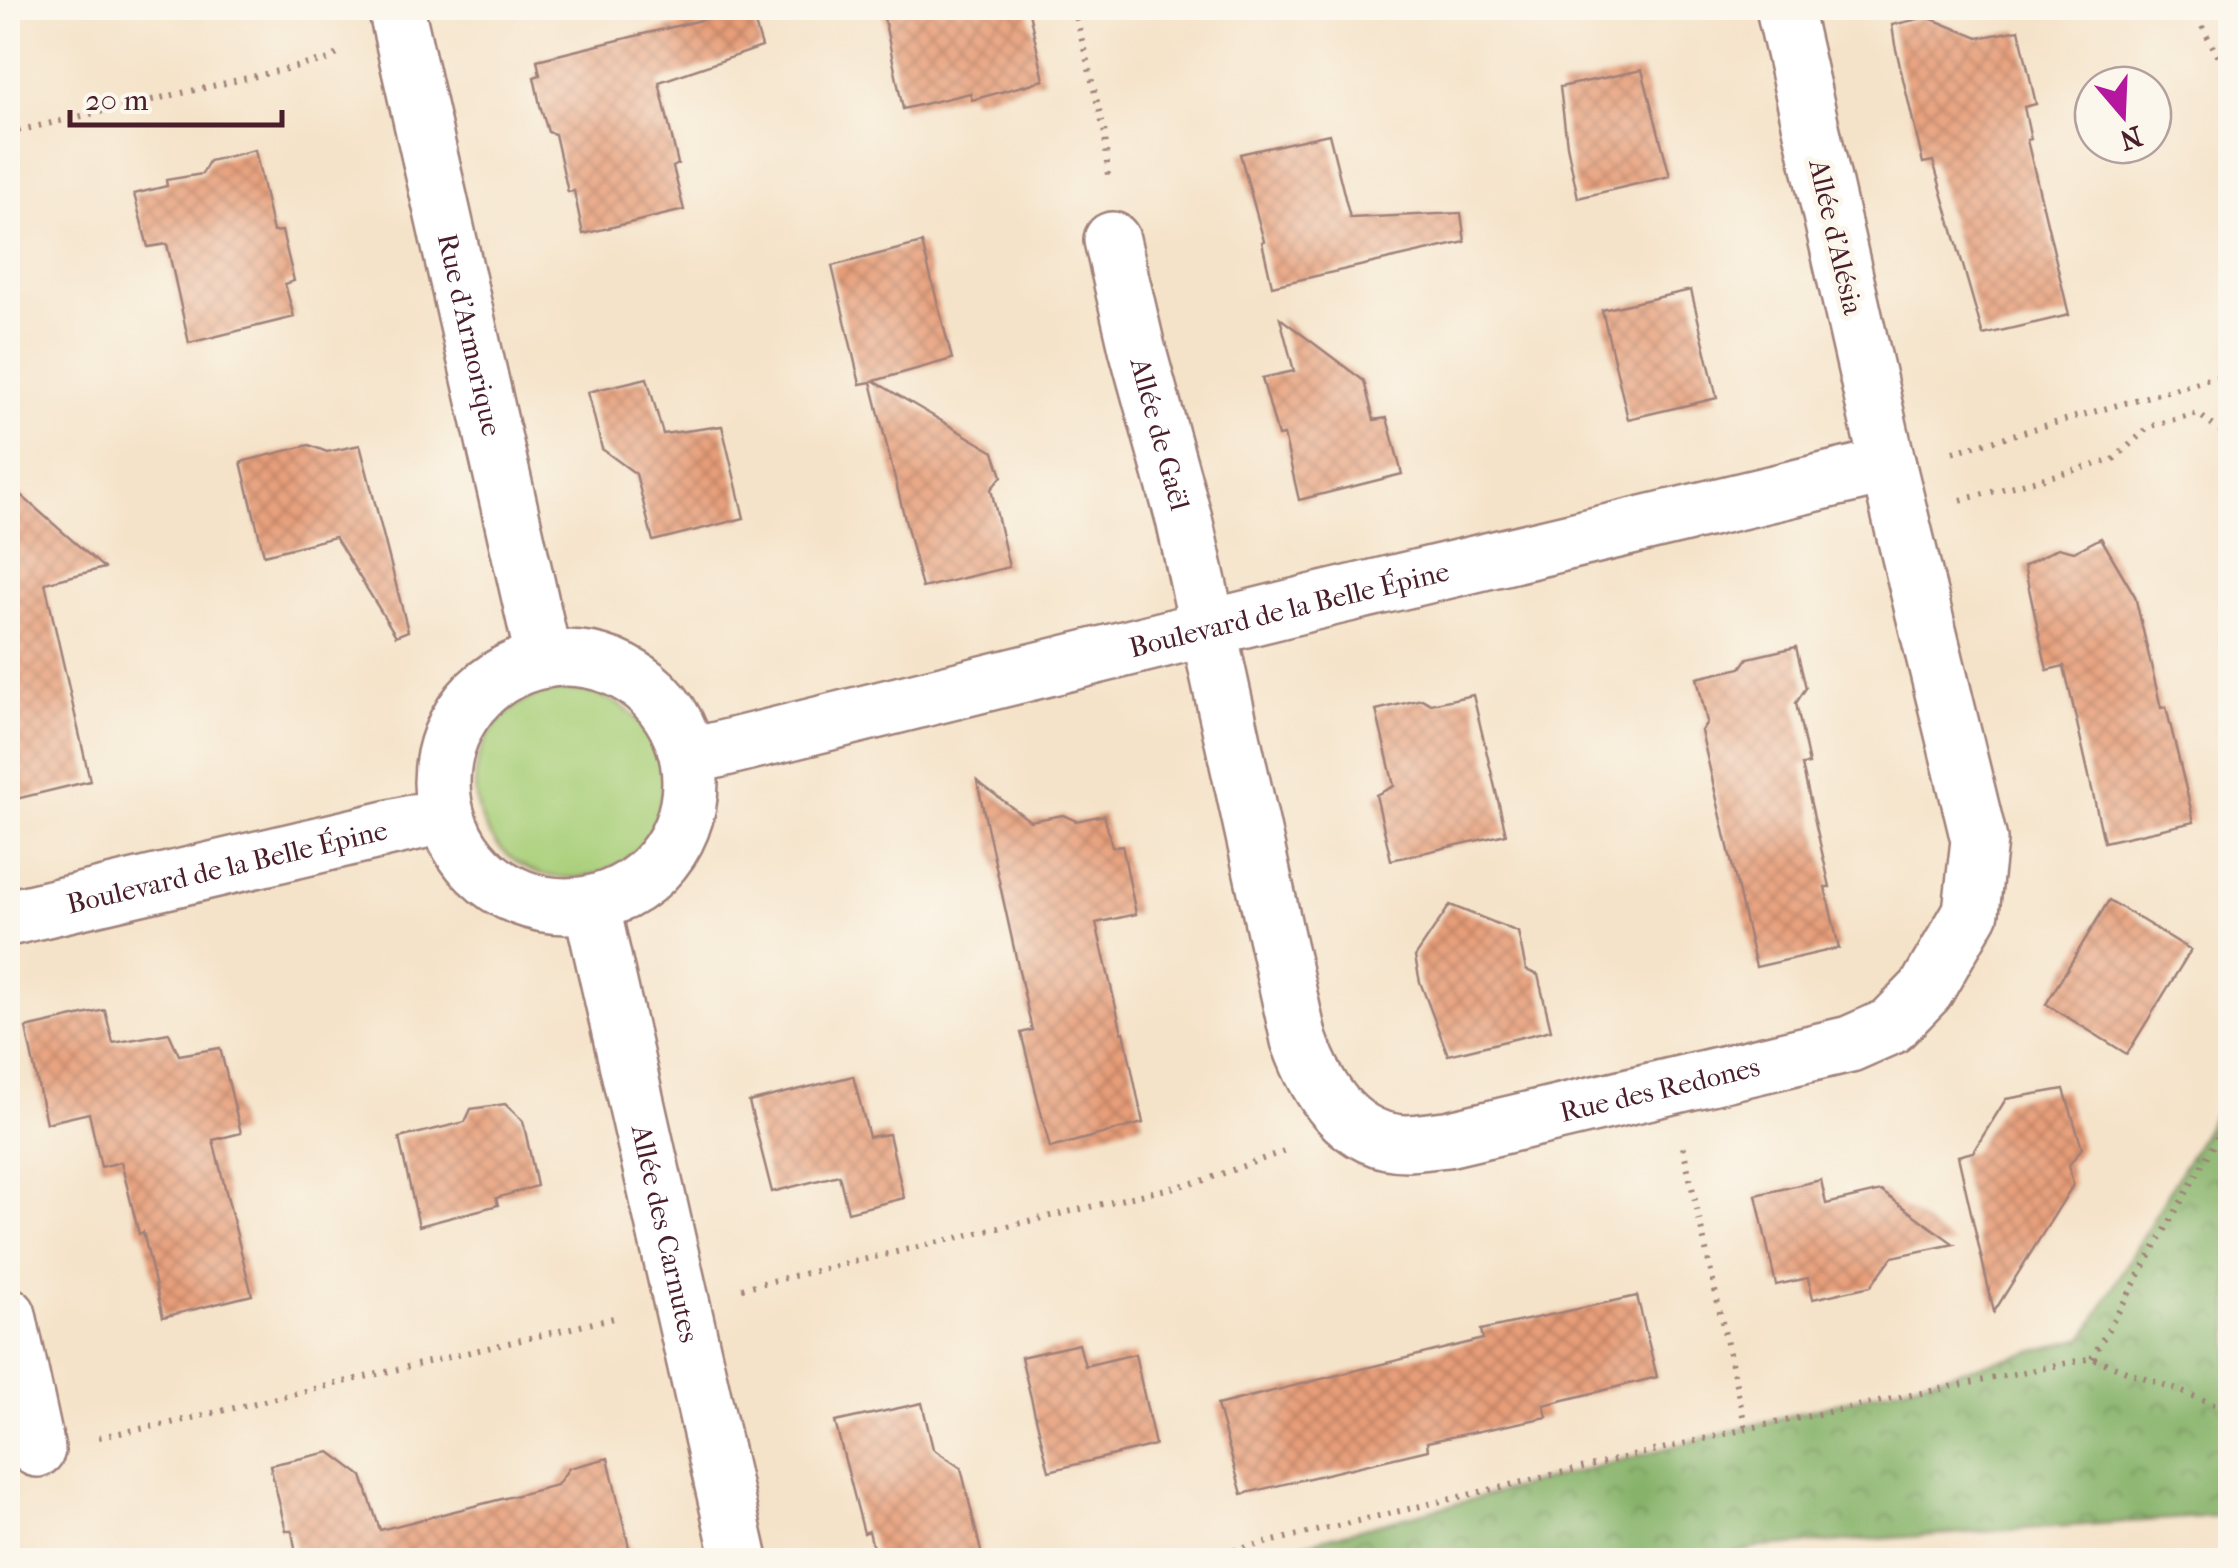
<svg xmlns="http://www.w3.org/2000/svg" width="2238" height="1568" viewBox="0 0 2238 1568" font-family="'IM FELL French Canon',serif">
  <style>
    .grass { fill: #a9cf79; stroke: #7a7752; stroke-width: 2.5 }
    .forest { fill: url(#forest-crowns); stroke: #68684a; stroke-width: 2.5 }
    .building { fill: url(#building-cross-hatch) }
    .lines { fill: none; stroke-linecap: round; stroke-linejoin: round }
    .minor-casing { stroke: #a0817a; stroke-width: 60 }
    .path { stroke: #a0817a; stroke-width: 6; stroke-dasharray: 2.5 8; stroke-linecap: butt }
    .minor { stroke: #fff; stroke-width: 55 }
    .labels { text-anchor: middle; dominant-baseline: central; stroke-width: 10; stroke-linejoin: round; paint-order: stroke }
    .street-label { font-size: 28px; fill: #4a1f2b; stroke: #fbf7ec }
  </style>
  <defs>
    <pattern id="forest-crowns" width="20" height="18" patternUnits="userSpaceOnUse" patternTransform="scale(2.5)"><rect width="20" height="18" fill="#86b269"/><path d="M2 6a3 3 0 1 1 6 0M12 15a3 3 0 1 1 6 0" fill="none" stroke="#709057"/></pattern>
    <pattern id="building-cross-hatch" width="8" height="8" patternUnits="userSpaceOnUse" patternTransform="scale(2.5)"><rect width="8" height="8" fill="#e79e79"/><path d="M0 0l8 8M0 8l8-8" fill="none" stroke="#bd8063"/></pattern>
  </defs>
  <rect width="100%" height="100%" fill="#fbf7ec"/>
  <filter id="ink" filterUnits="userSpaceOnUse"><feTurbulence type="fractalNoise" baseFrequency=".01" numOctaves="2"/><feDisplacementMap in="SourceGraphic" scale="20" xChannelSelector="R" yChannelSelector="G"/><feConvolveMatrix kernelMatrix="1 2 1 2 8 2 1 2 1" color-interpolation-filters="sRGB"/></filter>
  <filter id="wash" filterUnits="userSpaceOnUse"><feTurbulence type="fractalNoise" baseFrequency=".0048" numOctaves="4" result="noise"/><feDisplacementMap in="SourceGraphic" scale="40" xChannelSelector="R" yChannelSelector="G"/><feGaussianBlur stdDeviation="2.25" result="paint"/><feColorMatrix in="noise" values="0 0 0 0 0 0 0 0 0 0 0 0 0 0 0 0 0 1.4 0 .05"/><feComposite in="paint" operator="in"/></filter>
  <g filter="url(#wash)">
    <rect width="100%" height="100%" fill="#f5e3c9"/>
    <circle class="grass" cx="569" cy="784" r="94"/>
    <path class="forest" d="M2230,1087V1515L1760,1547L1708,1560H1242L2084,1338Z"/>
    <g id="blocks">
      <g class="building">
        <path d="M750,8L762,47L659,82L678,164L673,167L684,210L583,234L574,191L568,192L555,134L548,132L540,105L534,77L540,75L537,60Z"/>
        <path d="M882,8H1028L1044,80L972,100L970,93L903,109Z"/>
        <path d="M1927,17L1978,38L2019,30L2036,104L2024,107L2031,139L2027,140L2069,315L1983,335L1933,161L1923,163L1895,45L1892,25Z"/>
        <path d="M1642,70L1670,176L1578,198L1567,145L1560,87Z"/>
        <path d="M1329,134L1350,218L1461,213L1465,242L1272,286L1262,242L1264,241L1240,154Z"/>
        <path d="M255,150L273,232L282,231L294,281L285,284L294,317L189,343L167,244L148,247L134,194L167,186L166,180L202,174L209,161Z"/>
        <path d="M922,243L952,359L874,381L994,452L1002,476L991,489L1009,567L922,588L871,382L860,384L832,266Z"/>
        <path d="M1691,290L1717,398L1628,419L1602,310Z"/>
        <path d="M1280,318L1364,381L1374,420L1387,418L1402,474L1299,500L1284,435L1278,436L1262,378L1294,371Z"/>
        <path d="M647,378L663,434L722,426L744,518L653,541L636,474L602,449L588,392Z"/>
        <path d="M309,445L327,452L360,445L408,631L396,636L335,537L264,555L241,462Z"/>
        <path d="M8,484L104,568L45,583L90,781L8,801Z"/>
        <path d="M2101,538L2135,596L2161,708L2166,707L2194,822L2104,842L2064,666L2047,670L2024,566L2058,548L2074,552Z"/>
        <path d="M1796,647L1806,688L1796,703L1809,764L1802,765L1830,887H1825L1839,948L1756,967L1701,731L1707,722L1697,678L1741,668L1748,658Z"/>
        <path d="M1473,695L1506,834L1391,860L1376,795L1394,786L1376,710L1422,699L1431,704Z"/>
        <path d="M977,781L1030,821L1063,815L1076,821L1104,815L1112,847L1122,845L1136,914L1096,923L1122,1033L1124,1032L1143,1123L1050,1148L1021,1033L1032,1030Z"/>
        <path d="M2109,900L2191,950L2127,1054L2046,1004Z"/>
        <path d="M1450,905L1518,932L1526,970L1538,975L1551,1030L1448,1055L1420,982L1415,957Z"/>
        <path d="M105,1010L113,1043L169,1033L179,1055L220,1048L241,1133L213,1140L252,1295L163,1317L143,1232L139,1234L121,1162L101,1167L89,1113L46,1123L26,1028Z"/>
        <path d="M853,1076L869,1137L889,1134L904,1198L848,1212L839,1175L772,1192L749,1102Z"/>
        <path d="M2064,1089L2082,1148L2069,1165L2073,1185L1994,1312L1958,1156L1973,1152L2006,1099Z"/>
        <path d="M505,1104L523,1121L537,1186L496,1198L498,1205L419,1226L399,1138L465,1122L471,1109Z"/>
        <path d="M1821,1180L1826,1204L1881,1191L1954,1244L1892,1257L1871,1286L1813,1299L1808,1278L1776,1285L1756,1195Z"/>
        <path d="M1637,1296L1657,1377L1544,1405L1547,1417L1427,1442L1428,1450L1242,1494L1217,1405L1483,1339L1481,1330Z"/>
        <path d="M1079,1344L1085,1366L1135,1354L1155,1445L1049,1471L1021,1357Z"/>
        <path d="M922,1403L933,1449L961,1468L983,1560H876L869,1531L864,1533L835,1422Z"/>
        <path d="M330,1452L362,1476L380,1530L557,1485L569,1468L608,1458L632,1560H297L292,1531H286L270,1465Z"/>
      </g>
    </g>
  </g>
  <g filter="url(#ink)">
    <use href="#blocks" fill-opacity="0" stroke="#a0817a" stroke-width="2.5"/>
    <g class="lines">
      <g class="minor-casing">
        <g id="minor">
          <path id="s1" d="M396,8L544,660"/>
          <path id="s2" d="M1112,240L1137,348L1184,519L1299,1040C1316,1088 1348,1143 1407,1143C1420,1143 1434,1140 1447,1139L1850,1044L1891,1026L1926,990L1971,912L1979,840L1888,466L1784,8"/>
          <circle cx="566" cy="782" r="124"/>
          <path id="s3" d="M689,757L1314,602L1888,466"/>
          <path id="s4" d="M591,904L740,1560"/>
          <path id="s5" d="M8,918L446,815"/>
          <path d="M8,1315L37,1449"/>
        </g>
      </g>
      <g class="path">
        <path d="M1074,8L1105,134L1108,178"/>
        <path d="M2192,8L2224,67L2230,88"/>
        <path d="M8,133L330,59L340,52"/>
        <path d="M1953,452L2230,373"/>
        <path d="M1961,500L2113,460L2150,426L2198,414L2221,431L2230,430"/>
        <path d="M1683,1147L1746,1429"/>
        <path d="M742,1288L1205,1180L1287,1150"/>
        <path d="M2092,1358L2230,1116"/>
        <path d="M99,1437L171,1423L618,1317"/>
        <path d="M1193,1560L1746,1429L2092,1358L2230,1410"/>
      </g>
      <use href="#minor" class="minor"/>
    </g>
  </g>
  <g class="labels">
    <g class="street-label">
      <text transform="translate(1836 237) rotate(77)">Allée d'Alésia</text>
      <text stroke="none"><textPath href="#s1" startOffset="335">Rue d'Armorique</textPath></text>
      <text stroke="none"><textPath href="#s2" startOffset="200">Allée de Gaël</textPath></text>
      <text stroke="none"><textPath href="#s3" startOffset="618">Boulevard de la Belle Épine</textPath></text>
      <text stroke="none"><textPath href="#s5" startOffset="225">Boulevard de la Belle Épine</textPath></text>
      <text stroke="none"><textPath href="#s2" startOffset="1240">Rue des Redones</textPath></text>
      <text stroke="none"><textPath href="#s4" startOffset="338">Allée des Carnutes</textPath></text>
    </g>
  </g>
  <rect width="2238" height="1568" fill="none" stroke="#fbf7ec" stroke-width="40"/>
  <g transform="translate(2123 115) rotate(161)"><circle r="48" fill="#fbf7ec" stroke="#b4a19f" stroke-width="2.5"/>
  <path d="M0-8L18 38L0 25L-18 38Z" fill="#b5179e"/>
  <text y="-15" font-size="28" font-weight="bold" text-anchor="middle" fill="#4a1f2b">N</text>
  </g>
  <path d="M70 110v15h212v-15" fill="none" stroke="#4a1f2b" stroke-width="5"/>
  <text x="85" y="110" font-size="30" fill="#4a1f2b" stroke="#fbf7ec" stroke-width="8" paint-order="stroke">20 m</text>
</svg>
